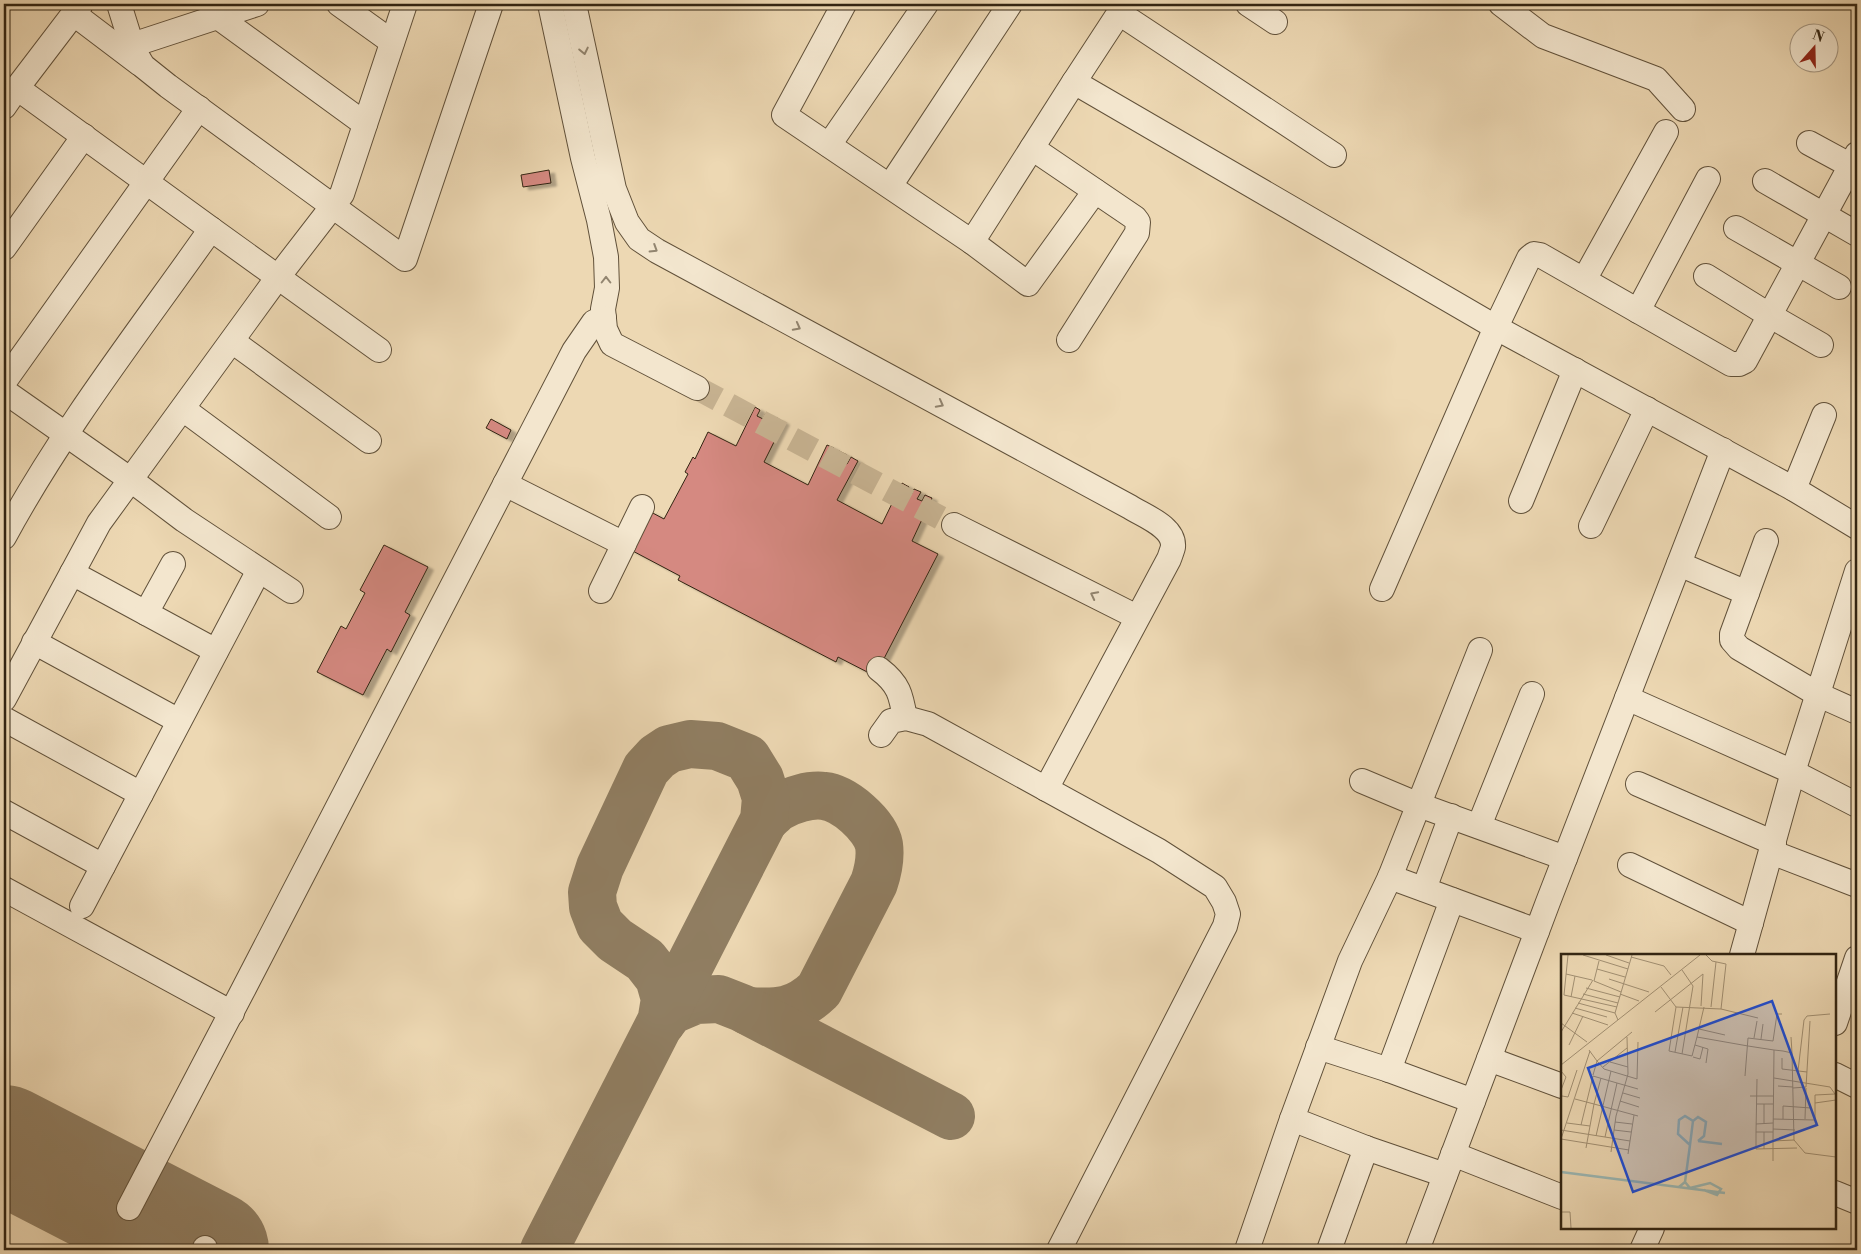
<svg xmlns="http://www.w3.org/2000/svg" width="1861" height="1254" viewBox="0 0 1861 1254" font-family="'Libre Bodoni',serif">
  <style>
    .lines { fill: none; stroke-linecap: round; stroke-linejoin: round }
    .taxiway { stroke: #907e62; stroke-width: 48 }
    .runway { stroke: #907e62; stroke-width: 118 }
    .building { fill: #d58981; stroke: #322412; filter: url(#shadow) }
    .minor-tunnel { stroke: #c8b493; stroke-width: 24; stroke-dasharray: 24 12; stroke-linecap: butt }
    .minor-casing { stroke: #61513a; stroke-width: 26 }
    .minor { stroke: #f3e6ce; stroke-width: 24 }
    .oneway { stroke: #928570 }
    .inset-river { fill: none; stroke: #9bb8b5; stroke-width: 2.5 }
    .inset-road { fill: none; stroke: #a29073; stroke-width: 1 }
    .view { fill: #1d4ed8; fill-opacity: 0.15; stroke: #1d4ed8; stroke-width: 2.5 }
    .inset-edge { fill: none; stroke: #322412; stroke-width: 2.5 }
  </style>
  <defs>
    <filter id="shadow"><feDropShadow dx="5.5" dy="3" stdDeviation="1" flood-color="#0004"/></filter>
  </defs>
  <rect width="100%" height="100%" fill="#edd8b3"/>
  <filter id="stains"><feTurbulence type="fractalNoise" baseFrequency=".004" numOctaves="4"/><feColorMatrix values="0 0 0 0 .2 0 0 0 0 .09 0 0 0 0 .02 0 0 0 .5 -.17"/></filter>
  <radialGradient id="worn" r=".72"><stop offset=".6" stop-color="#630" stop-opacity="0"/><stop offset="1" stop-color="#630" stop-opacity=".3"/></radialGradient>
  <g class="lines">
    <g class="taxiway">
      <path d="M748,1011C778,1013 796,1012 819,990L874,883C878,871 881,859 879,845C875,825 844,798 824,796C810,794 791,800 779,807C774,810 769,816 764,820"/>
      <path d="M661,1023L670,1011L696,1000L719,999L742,1008L951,1116"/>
      <path d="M544,1250L764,820L766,798L760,779L747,758L717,746L690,744L669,749L657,757L646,769L600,867L592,892L593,907L600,925L615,940L645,960L659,978L665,999L661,1023"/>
    </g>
    <path class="runway" d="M4,1144L210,1250"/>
  </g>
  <g class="building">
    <path d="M549,170L551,183L523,187L521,175Z"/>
    <path d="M755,407L760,410L757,416L763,419L766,413L772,416L769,422L774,425L777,418L784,422L764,462L808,485L827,445L834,448L831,455L836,458L839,451L847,455L842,462L847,464L851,457L858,461L837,500L882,524L902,483L909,487L906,492L911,495L914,489L921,492L917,499L922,501L925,495L932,498L912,541L938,554L875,676L838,657L836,662L678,580L680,576L629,549L649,511L664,519L688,474L685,472L693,457L695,459L708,432L736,446Z"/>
    <path d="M491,419L511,430L507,439L486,428Z"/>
    <path d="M384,545L428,567L405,612L410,615L391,652L387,649L363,695L317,672L341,626L346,629L365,593L360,590Z"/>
  </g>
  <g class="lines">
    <path class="minor-tunnel" d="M697,388L954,525"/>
    <g class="minor-casing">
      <g id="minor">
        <path d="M119,4L133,49L143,66L168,86L405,259L491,4"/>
        <path d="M339,4L392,42"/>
        <path d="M550,4L583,158L599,220L606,257L607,288L603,309L605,329L612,344L697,388"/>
        <path d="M574,4L614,189L627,222L639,239L657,251L1130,507C1144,516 1175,527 1173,547C1172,551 1170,556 1169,559L1046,789"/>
        <path d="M844,4L784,115L972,242L1074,82"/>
        <path d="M1125,4L1074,82L1504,332L1794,489L1857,527"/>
        <path d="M1248,4L1275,22"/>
        <path d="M1501,4L1543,36L1656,79L1683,109"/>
        <path d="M1119,13L1334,155"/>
        <path d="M74,14L140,64"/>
        <path d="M218,17L365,124"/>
        <path d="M132,45L257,4"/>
        <path d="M17,88L81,4"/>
        <path d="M4,107L17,88L211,229"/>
        <path d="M1809,143L1857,169"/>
        <path d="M829,145L926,4"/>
        <path d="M1032,148L1135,218L1138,222L1137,233L1069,340"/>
        <path d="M1765,181L1857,234"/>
        <path d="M890,186L1010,4"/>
        <path d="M1736,228L1839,287"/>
        <path d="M972,242L1028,284L1095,191"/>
        <path d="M4,248L84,136"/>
        <path d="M1706,276L1769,315L1821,345"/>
        <path d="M1584,280L1666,132"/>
        <path d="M1638,311L1708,179"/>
        <path d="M232,341L369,441"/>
        <path d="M4,382L199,108"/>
        <path d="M4,391L131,480L184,520L291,591"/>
        <path d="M183,409L329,517"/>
        <path d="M505,484L624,544"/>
        <path d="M1794,489L1824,415"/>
        <path d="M1521,501L1575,370"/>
        <path d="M954,525L1137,617"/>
        <path d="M1591,526L1647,409"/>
        <path d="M4,537C63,428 140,330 211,229L379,350"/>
        <path d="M1766,541L1732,634V640L1739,648L1819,695L1857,712"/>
        <path d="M1679,564L1747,593"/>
        <path d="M72,573L216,651"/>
        <path d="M1382,589L1496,327L1529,258L1534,254L1540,255L1731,364H1739L1745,361L1857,154"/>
        <path d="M601,591L642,507"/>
        <path d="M146,613L173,564"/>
        <path d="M34,642L179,721"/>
        <path d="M879,669C899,684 901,695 905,718"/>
        <path d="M1627,698L1793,772L1857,805"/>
        <path d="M4,699L99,523L278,277L342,194L405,4"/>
        <path d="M4,719L141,794"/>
        <path d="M881,735L891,721L906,718L928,724L1159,851L1215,887L1224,902L1228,914L1225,926L1059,1250"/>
        <path d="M1362,781L1419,805L1565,858"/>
        <path d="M1638,784L1774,843"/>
        <path d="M4,812L103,866"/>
        <path d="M1479,826L1532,694"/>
        <path d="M1771,852L1857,885"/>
        <path d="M1630,865L1751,923"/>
        <path d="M1390,877L1537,931"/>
        <path d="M4,889L232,1013"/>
        <path d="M1424,889L1451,816"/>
        <path d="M82,906L259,570"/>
        <path d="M1742,955L1793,772L1857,571"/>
        <path d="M1835,1023L1857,958"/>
        <path d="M1318,1047L1389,1070L1473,1101"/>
        <path d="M1489,1059L1562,1086"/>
        <path d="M1389,1070L1452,900"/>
        <path d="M1835,1075L1857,1086"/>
        <path d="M1453,1154L1562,1197"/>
        <path d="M1445,1175L1366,1148L1292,1119L1350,961L1390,877L1480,650"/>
        <path d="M1835,1193L1857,1202"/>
        <path d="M129,1208L241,994L574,351L594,322L604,318"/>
        <path d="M205,1248V1250"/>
        <path d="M1247,1250L1292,1119"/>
        <path d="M1329,1250L1366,1148"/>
        <path d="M1417,1250L1548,902L1723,450"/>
        <path d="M1642,1250L1652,1228"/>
      </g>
    </g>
    <use href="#minor" class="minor"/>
  </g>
  <defs><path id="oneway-chevron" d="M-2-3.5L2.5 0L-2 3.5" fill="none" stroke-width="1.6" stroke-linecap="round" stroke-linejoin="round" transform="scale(1.25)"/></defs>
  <g class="oneway">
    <use href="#oneway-chevron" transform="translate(584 51) rotate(78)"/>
    <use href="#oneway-chevron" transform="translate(654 249) rotate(32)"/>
    <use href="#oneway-chevron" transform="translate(606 280) rotate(-90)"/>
    <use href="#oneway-chevron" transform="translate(797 327) rotate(28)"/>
    <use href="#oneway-chevron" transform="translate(940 404) rotate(28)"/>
    <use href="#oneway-chevron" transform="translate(1094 595) rotate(-153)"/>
  </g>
  <g transform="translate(1561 954)">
    <rect width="275" height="275" fill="#edd8b3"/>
    <path class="inset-river" d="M132,167L137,163L145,168L143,182L137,187M137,187L161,190M0,218L164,239M124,228L129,234L149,229L160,235L156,241L143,236M118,233L124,228L129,191L132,167L124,162L118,166L117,180L129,191"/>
    <path class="inset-road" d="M7,1L3,41L56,53M22,1L67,15M45,1L68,9M70,3L103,12L110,21M38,7L33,27L60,38M36,15L64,23M121,16L132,32L121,100M5,20L31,26M48,25L88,38M100,33L115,53L160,55L165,10L151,7L145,1M25,34L59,43M22,40L57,49M59,40L78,47M10,43L14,22M17,49L54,59M115,53L108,97L131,102L136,83M143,53L136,83L187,92L213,96L222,97L231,99L233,186L212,187L213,96M150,53L155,8M14,54L46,63M160,55L197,64M94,58L142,20L140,52M11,59L47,71M57,66L54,59L71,1M0,69L26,88M138,75L164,81M0,78L32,26M71,78L36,107L43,115L76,125L77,88M230,83L231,99M193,84L196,67M200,85L202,70M8,91L22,62M134,91L147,95L145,109M28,96L36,107L32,121M29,97L0,185L68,196M114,98L122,53M132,103L139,105L142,93M221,104V115L246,118M49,108L67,113M0,111L139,1M42,113L66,94M0,117L5,123L0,136M237,117L243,66L246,62L269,60M184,122L187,84L212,87L216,60H221M40,124L33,150L77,162M213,124L269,133L274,140M196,125L195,178H212M217,132L232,133M232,134L245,133L249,67M62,139L79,144M1,142L7,143L16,116M189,142H212M14,145L33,150L25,194M59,147L78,153M254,149L275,146M196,150H212M212,165L254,166V141L274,140M222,165V152L250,154M244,165L245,134M54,168L71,170M6,169L29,172M203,169V150M195,170L212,169M20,171L32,122L56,129M212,175L234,176M0,176L69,187M53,176L70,178M195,178V195L236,194M203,178V195M35,182L50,117M44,183L56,129L77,135M233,186L244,199L275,203M50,198L55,162L67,120L66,83M67,200L73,161M212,207V187M0,258H9L10,274"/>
    <path class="view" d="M211,47L256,171L72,238L27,114Z"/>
    <rect width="275" height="275" class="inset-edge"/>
  </g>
  <rect width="1861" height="1254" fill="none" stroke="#edd8b3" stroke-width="20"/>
  <rect x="5" y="5" width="1851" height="1244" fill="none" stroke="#322412" stroke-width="2.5"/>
  <rect x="10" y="10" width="1841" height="1234" fill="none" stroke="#322412"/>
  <g transform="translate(1814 48) rotate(20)"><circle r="24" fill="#f3e6ce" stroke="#a69883"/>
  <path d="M0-4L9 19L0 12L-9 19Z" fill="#8f2418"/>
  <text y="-8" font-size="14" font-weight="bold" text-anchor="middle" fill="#322412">N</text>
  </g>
  <rect width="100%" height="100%" filter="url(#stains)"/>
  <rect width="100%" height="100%" fill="url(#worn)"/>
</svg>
